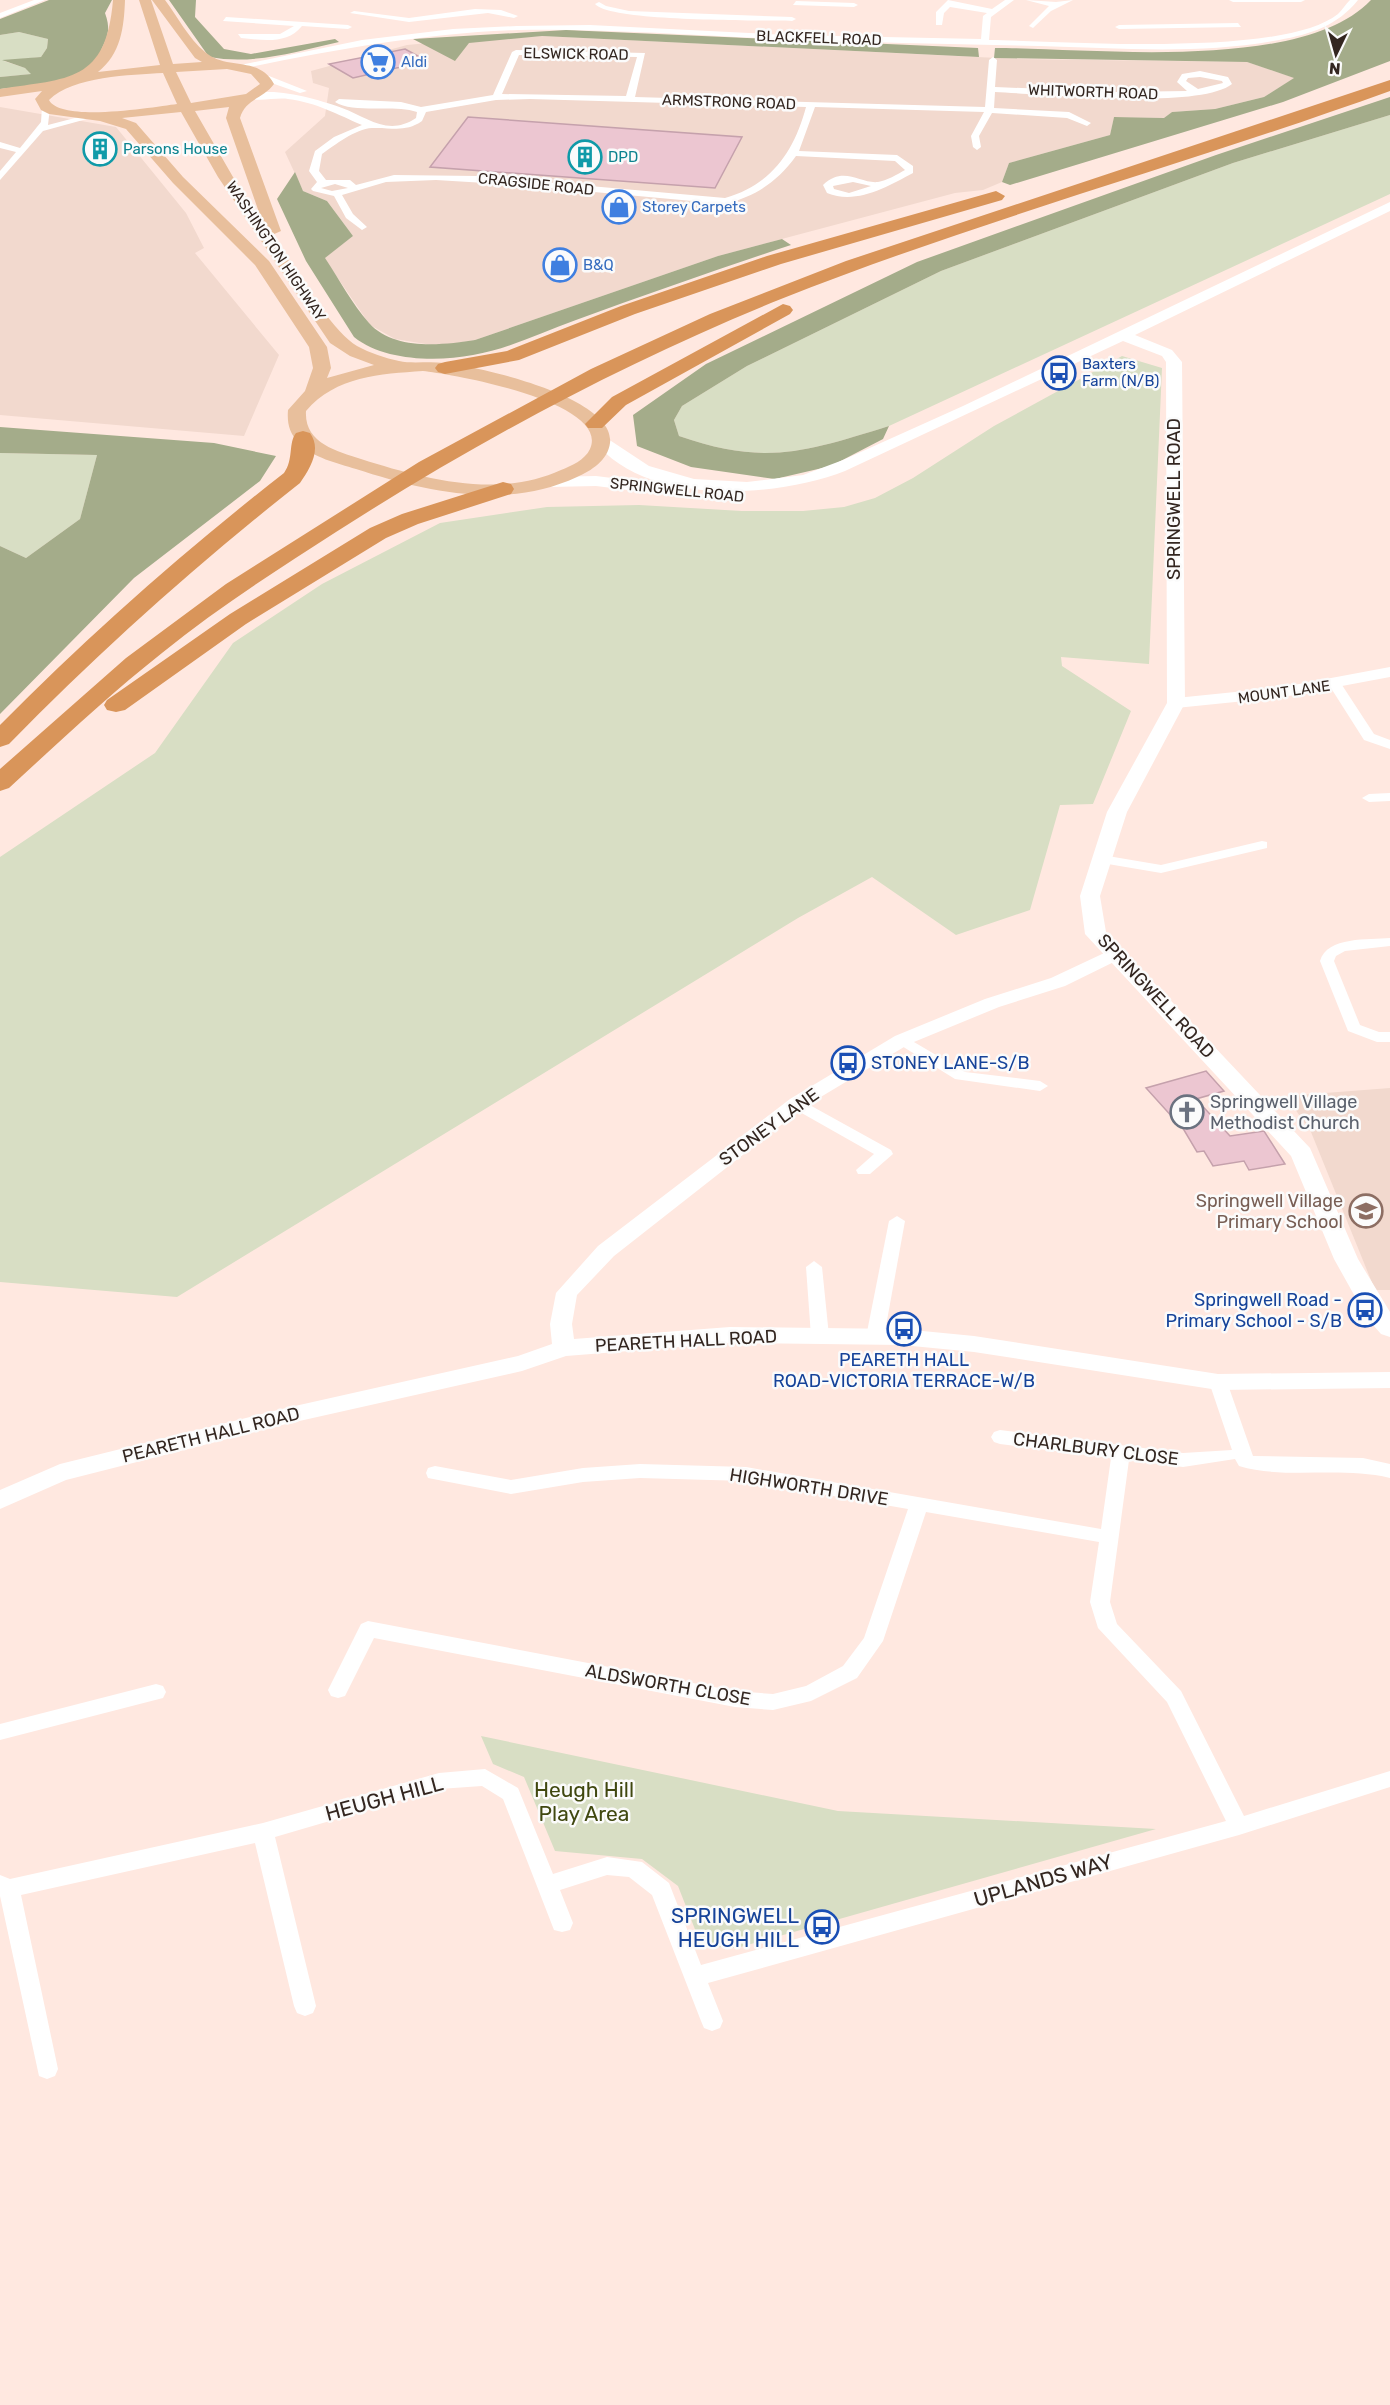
<svg xmlns="http://www.w3.org/2000/svg" width="1390" height="2405" viewBox="0 0 1390 2405" font-family="Rubik,sans-serif">
  <style>
    .built { fill: #f2d9ce }
    .green { fill: #d8dec4 }
    .forest { fill: #a4ac8a }
    .building { fill: #ecc6d1; stroke: #c5a1ac; stroke-width: 1.5 }
    .lines { fill: none; stroke-linecap: round; stroke-linejoin: round }
    .minor { fill: #fff; fill-rule: evenodd }
    .tertiary { fill: #fff; fill-rule: evenodd }
    .secondary { fill: #fff; fill-rule: evenodd }
    .primary { fill: #e8bf9c; fill-rule: evenodd }
    .motorway { fill: #d9955a; fill-rule: evenodd }
    .labels { text-anchor: middle; dominant-baseline: central; stroke-width: 5; stroke-linejoin: round; paint-order: stroke }
    .far-street-label { font-size: 15px; fill: #332620; stroke: #fbfbfb }
    .far-shop-label { font-size: 15px; fill: #366cbe; stroke: #fbfbfb; text-anchor: start }
    .far-culture-label { font-size: 15px; fill: #0d838f; stroke: #fbfbfb; text-anchor: start }
    .far-transit-label { font-size: 15px; fill: #164399; stroke: #fbfbfb; text-anchor: start }
    .street-label { font-size: 18px; fill: #332620; stroke: #fbfbfb }
    .transit-label { font-size: 18px; fill: #164399; stroke: #fbfbfb; text-anchor: start }
    .worship-label { font-size: 18px; fill: #5b616d; stroke: #fbfbfb; text-anchor: start }
    .education-label { font-size: 18px; fill: #785e54; stroke: #fbfbfb; text-anchor: end }
    .near-park-label { font-size: 21px; fill: #404810; stroke: #fbfbfb }
    .near-street-label { font-size: 21px; fill: #332620; stroke: #fbfbfb }
    .near-transit-label { font-size: 21px; fill: #164399; stroke: #fbfbfb; text-anchor: end }
  </style>
  <rect width="100%" height="100%" fill="#ffe8e0"/>
  <g class="built">
    <path d="M542,36L1019,59L1247,62L1295,78L1264,97L1215,109L1172,112L1165,118L1114,117L1110,135L1009,163L1002,182L983,190L955,193L718,256L475,340L438,346L395,339L370,325L324,258L353,236L327,201L303,191L285,152L325,116L329,88L313,83L311,71L407,45L471,39Z"/>
    <path d="M0,107L116,127L186,213L204,248L195,253L279,355L244,436L0,415Z"/>
    <path d="M1390,1088V1290H1375L1311,1132L1286,1096Z"/>
  </g>
  <g class="green">
    <path d="M19,32L48,39L47,48L41,57L4,61L25,68L32,74L0,77V35Z"/>
    <path d="M1390,115V194L889,426C805,452 765,466 679,436L674,420L682,406L747,366L941,271L1233,163Z"/>
    <path d="M1122,356L1162,368L1149,664L1061,657L1062,666L1131,711L1093,804L1060,805L1030,910L956,935L872,877L798,918L177,1297L0,1282V857L155,753L233,643L322,584L440,523L547,507L639,505L742,511H803L844,507L875,498L913,478L994,426Z"/>
    <path d="M0,453L97,455L80,519L26,558L0,546Z"/>
    <path d="M481,1736L838,1811L1156,1829L737,1948L716,1947L698,1937L678,1886L642,1859L555,1851L524,1777L493,1764Z"/>
  </g>
  <g class="forest">
    <path d="M49,0H112L105,13C110,27 109,35 102,48C100,54 97,61 94,65C80,82 22,87 0,89V77L31,74L25,68L2,60L41,57L47,48L48,39L19,32L0,35V19Z"/>
    <path d="M169,0H196L195,17L224,49L251,54L335,39L339,42C295,52 254,65 209,57Z"/>
    <path d="M1371,0H1390V61L1283,102L1010,185L1002,182L1009,163L1110,135L1114,117L1164,118L1172,112L1215,109L1264,97L1294,78L1247,62L994,58L995,48C1091,48 1302,73 1371,0Z"/>
    <path d="M566,30L978,48L979,57L542,36L469,43L455,61L413,39Z"/>
    <path d="M1390,97V115L1233,163L941,271L747,366L682,406L674,420L679,436C765,466 805,452 889,426L883,439L831,466L775,479L691,467L637,446L633,415L706,364L917,262L1216,155Z"/>
    <path d="M295,172L303,191L327,201L353,236L325,258C339,279 352,304 369,323C394,351 443,345 475,340L718,256L782,239L791,245C719,269 647,294 576,320C541,332 510,349 473,355C436,362 384,361 354,337L306,261L277,199Z"/>
    <path d="M0,427L214,443L276,456L260,481L134,578L0,714V546L26,558L80,519L97,455L0,453Z"/>
  </g>
  <g class="building">
    <path d="M405,49L427,61L353,78L329,64Z"/>
    <path d="M468,117L742,137L715,188L430,167Z"/>
    <path d="M1206,1071L1224,1091L1196,1099L1230,1136L1264,1131L1285,1164L1249,1170L1244,1161L1213,1166L1204,1151L1197,1152L1184,1130L1146,1088Z"/>
  </g>
  <g class="lines">
    <g class="minor">
      <path d="M34,0H45L0,18V13Z"/>
      <path d="M948,0L992,9L1005,0H1014L991,17L989,40C1064,41 1283,58 1338,14C1342,10 1346,4 1350,0H1358C1337,26 1311,34 1279,40C1200,55 1118,48 1039,46C955,44 871,43 787,39C697,36 608,28 518,30C422,33 329,51 235,70L231,67L362,40L453,29L517,26L590,25L787,35L981,39L983,16L987,13L950,7L944,13L942,25H936V12Z"/>
      <path d="M1026,0L1056,2L1073,0L1051,11L1033,28L1029,26L1049,6Z"/>
      <path d="M1229,0H1305L1301,2H1233Z"/>
      <path d="M796,1L854,3L858,5L854,7L793,5Z"/>
      <path d="M599,2L606,6L629,11L792,17L796,19L792,21C761,20 610,22 595,4Z"/>
      <path d="M475,9L501,10L518,16L514,18L488,13L409,22L350,13L354,11L409,18Z"/>
      <path d="M226,17L348,25L352,27L348,29L302,26C287,45 262,40 241,38L238,34H280L294,26L223,21Z"/>
      <path d="M1238,23L1241,27L1119,29L1115,27L1119,25Z"/>
      <path d="M516,50L645,53L635,97L985,107L989,60L993,57L997,60L995,87L1116,92L1187,91L1177,82L1182,74L1200,71L1228,77L1232,84C1199,110 1042,94 995,92L994,108L1069,112L1091,123L1087,126L1067,118L992,113L979,136L981,147L977,150L973,147L971,136L984,112L815,107L799,151L897,155L913,166V173C887,187 856,205 827,193L823,185C844,165 860,184 878,182C886,181 898,174 905,170L895,161L796,156C777,182 756,196 725,204L518,185L436,180L386,182L342,195L353,214L367,227L362,230L346,218L334,196L313,191L311,189L317,182L309,171L315,151L334,137L362,125C336,114 318,103 288,99C276,97 256,103 247,97C267,84 320,100 342,108C367,117 388,137 416,118L417,112C393,104 354,114 335,102L339,99L401,102L421,107L493,95L512,52ZM519,55L637,57L626,96L502,94ZM1200,77L1222,81L1223,83L1198,89L1186,81L1188,78ZM530,99L806,107C794,152 771,185 725,198L477,176L394,175L356,185L350,180H326L319,171L322,154C335,145 355,129 372,128C391,127 405,133 422,121L426,112L496,100ZM853,182L871,186L849,193L834,189L833,186ZM335,184L348,188L332,191L321,188Z"/>
      <path d="M263,76H269L307,91L300,93L263,80Z"/>
      <path d="M46,104L50,107L48,125L90,114L94,117L43,131L0,180V171L16,152L0,148V142L20,148L41,122L42,107Z"/>
      <path d="M1335,681L1340,682L1374,734L1390,740V749L1364,740L1329,685Z"/>
      <path d="M1390,793V801L1369,802L1362,798L1369,794Z"/>
      <path d="M1262,841L1267,842V848L1161,873L1102,863L1095,859L1102,855L1161,865Z"/>
      <path d="M1390,938V946L1345,951L1336,956L1334,961L1360,1025L1379,1032H1390V1042H1377L1348,1031L1320,961C1327,936 1369,940 1390,938Z"/>
      <path d="M902,1035L965,1072L1040,1081L1048,1086L1040,1091L955,1079L897,1043L894,1040L897,1037Z"/>
      <path d="M797,1098L891,1150L893,1154L870,1174H858L856,1170L874,1154L791,1107L789,1103L791,1099Z"/>
      <path d="M897,1216L905,1221L884,1337L875,1343L866,1337L889,1221Z"/>
      <path d="M814,1261L822,1267L829,1336L820,1342L811,1336L806,1267Z"/>
      <path d="M1218,1376L1224,1378L1227,1382L1253,1456L1363,1458L1390,1464V1478C1339,1466 1286,1480 1239,1466L1235,1459L1183,1467L1129,1460L1110,1602L1117,1624L1181,1691L1244,1816L1390,1771V1787L1239,1835L708,1983L723,2021L720,2028L712,2031L704,2028L701,2021L652,1895L629,1877L607,1875L560,1890L573,1923L570,1930L562,1932L554,1930L503,1799L482,1786L439,1789L275,1837L316,2006L313,2013L305,2016L297,2013L294,2006L255,1843L21,1895L58,2069L55,2076L47,2079L39,2076L0,1896V1875L10,1879L263,1823L439,1773L485,1769L518,1788L553,1874L607,1857L642,1862L669,1883L701,1965L1226,1821L1167,1702L1098,1628L1090,1602L1099,1542L926,1512L883,1641L857,1678L811,1701L773,1710L735,1707L374,1638L345,1696L338,1698L331,1696L328,1690L361,1624L368,1621L735,1691L773,1694L806,1686L843,1666L864,1638L908,1509L746,1481L640,1478L583,1482L511,1494L428,1478L426,1473L428,1468L435,1466L511,1480L583,1468L640,1464L746,1467L1101,1529L1111,1458L1000,1444L994,1442L991,1437L994,1432L1000,1430L1183,1453L1232,1450L1209,1382L1212,1378Z"/>
      <path d="M156,1684L163,1686L166,1692L163,1698L0,1740V1724Z"/>
    </g>
    <g class="tertiary">
      <path d="M1390,667V677L1283,697L1176,708L1168,703L1176,698L1283,687Z"/>
      <path d="M1117,947L1124,949L1126,953L1124,957L1065,986L999,1007L909,1044L804,1107L614,1256L577,1295L572,1324L574,1339L730,1327L902,1329L974,1336L1218,1374L1390,1372V1388L1218,1390L974,1352L902,1345L730,1343L566,1356L522,1371L286,1424L66,1480L0,1509V1490L60,1464L286,1408L518,1356L552,1344L550,1324L556,1293L598,1246L790,1099L895,1036L985,999L1051,978Z"/>
    </g>
    <g class="secondary">
      <path d="M1390,202V211L1135,335L1172,350L1182,362L1185,703L1127,812L1100,896L1106,932L1310,1148L1358,1259L1390,1312V1337L1381,1334L1367,1318L1334,1259L1291,1156L1085,934L1080,896L1107,812L1167,703L1166,362L1162,356L1123,341L845,471C777,498 643,507 594,440L602,435L649,466L694,479L747,482L803,475L843,460L963,406Z"/>
      <path d="M596,476L668,485L676,490L668,495L596,486L549,487L541,482L549,477Z"/>
    </g>
    <path class="primary" d="M113,0H125C124,27 121,54 98,72L160,65L139,0H151L173,64L202,62L195,58L152,0H165C177,16 189,39 205,52C227,71 258,55 274,84C263,99 245,99 240,118L281,231L272,235C291,263 331,331 357,346C370,353 385,358 399,361C412,364 429,361 444,363C477,366 616,397 610,443C608,460 591,471 577,477C506,510 427,492 356,469C337,463 313,458 299,443C289,433 287,423 288,410L305,391L313,368L309,347L255,265L173,183L126,129L100,121L49,114L41,110L35,99L42,91L0,97V89C69,78 106,83 113,0ZM227,69L251,74L260,84L246,94L191,103L176,72ZM163,73L177,104C154,107 61,123 49,100C73,76 131,75 163,73ZM229,107L226,118L262,221L233,177L195,111ZM181,112L218,177L330,343L350,356L374,365L327,378L331,368L327,347L269,261L183,177L136,123L122,118ZM423,371C452,374 611,402 590,449C585,460 571,466 561,470C498,499 424,479 361,459C336,451 304,443 306,411C336,376 380,374 423,371Z"/>
    <g class="motorway">
      <path d="M1390,80V91C1188,164 980,220 781,299C625,362 478,441 336,532C277,570 217,608 162,653C109,695 59,742 9,788L0,791V769L126,658L226,584L419,462L591,369L710,314L846,261Z"/>
      <path d="M996,191L1005,196L1002,200L781,264L635,314L519,360L445,374L438,372L435,368L438,364L445,362L507,351L621,306L767,256Z"/>
      <path d="M783,304L790,306L793,310L790,314L626,405L602,428H588L585,424L612,397Z"/>
      <path d="M303,431L310,433C322,449 310,469 300,483C197,564 100,651 9,744L0,747V725C89,635 184,551 284,473C294,459 288,443 296,433Z"/>
      <path d="M503,482L511,484L514,489L511,494L418,524L386,538L246,624L125,710L116,712L107,710L104,705L107,700L230,614L370,528L402,514Z"/>
    </g>
  </g>
  <defs>
    <g id="supermarket-ring" transform="scale(1.725)"><circle r="9.5" fill="#fbfbfb" stroke="#3f7fe0" stroke-width="1.5"/><path d="M-6-5.5h2.5l.6 2H6L4.5 2H-2.5L-4.4-4H-6ZM-1.5 3.2a1.3 1.3 0 1 0 .1 0ZM3 3.2a1.3 1.3 0 1 0 .1 0Z" fill="#3f7fe0"/></g>
    <g id="building-ring" transform="scale(1.725)"><circle r="9.5" fill="#fbfbfb" stroke="#0f9aa8" stroke-width="1.5"/><path d="M-4-6H4V6H1V3H-1V6H-4ZM-2.5-4.3h1.7v1.8h-1.7ZM.8-4.3h1.7v1.8H.8ZM-2.5-1h1.7V.8h-1.7ZM.8-1h1.7V.8H.8Z" fill="#0f9aa8"/></g>
    <g id="shop-ring" transform="scale(1.725)"><circle r="9.5" fill="#fbfbfb" stroke="#3f7fe0" stroke-width="1.5"/><path d="M-5-2.5h2.3a2.7 3.5 0 0 1 5.4 0H5L5.5 6h-11ZM-1.5-2.5h3a1.5 2.3 0 0 0-3 0Z" fill="#3f7fe0"/></g>
    <g id="bus-ring" transform="scale(1.725)"><circle r="9.5" fill="#fbfbfb" stroke="#1a4fb4" stroke-width="1.5"/><path d="M-5-6H5V4H4V6H2V4H-2V6H-4V4H-5ZM-3.5-4V0h7V-4ZM-3.5 1.2v1.5H-2V1.2ZM2 1.2v1.5H3.5V1.2Z" fill="#1a4fb4"/></g>
    <g id="church-ring" transform="scale(1.725)"><circle r="9.5" fill="#fbfbfb" stroke="#6b7280" stroke-width="1.5"/><path d="M-1.2-6h2.4v3.5h3.3v2.4h-3.3V6h-2.4V-.1h-3.3v-2.4h3.3Z" fill="#6b7280"/></g>
    <g id="school-ring" transform="scale(1.725)"><circle r="9.5" fill="#fbfbfb" stroke="#8d6e63" stroke-width="1.5"/><path d="M0-5L7-2L0 1L-7-2ZM-4 1L0 2.5L4 1V4Q0 6-4 4Z" fill="#8d6e63"/></g>
  </defs>
  <g fill-rule="evenodd">
    <use href="#supermarket-ring" x="378" y="62"/>
    <use href="#building-ring" x="100" y="149"/>
    <use href="#building-ring" x="585" y="157"/>
    <use href="#shop-ring" x="619" y="207"/>
    <use href="#shop-ring" x="560" y="265"/>
    <use href="#bus-ring" x="1059" y="373"/>
    <use href="#bus-ring" x="848" y="1063"/>
    <use href="#church-ring" x="1187" y="1112"/>
    <use href="#school-ring" x="1366" y="1211"/>
    <use href="#bus-ring" x="1365" y="1310"/>
    <use href="#bus-ring" x="904" y="1329"/>
    <use href="#bus-ring" x="822" y="1927"/>
  </g>
  <g class="labels">
    <g class="far-street-label">
      <text transform="translate(819 38) rotate(2)">BLACKFELL ROAD</text>
      <text transform="translate(576 54) rotate(1)">ELSWICK ROAD</text>
      <text transform="translate(1093 92) rotate(2)">WHITWORTH ROAD</text>
      <text transform="translate(729 102) rotate(2)">ARMSTRONG ROAD</text>
      <text transform="translate(536 184) rotate(6)">CRAGSIDE ROAD</text>
      <text transform="translate(276 251) rotate(56)">WASHINGTON HIGHWAY</text>
      <text transform="translate(677 490) rotate(6)">SPRINGWELL ROAD</text>
      <text transform="translate(1284 692) rotate(-8)">MOUNT LANE</text>
    </g>
    <g class="far-shop-label">
      <text x="401" y="62">Aldi</text>
      <text x="642" y="207">Storey Carpets</text>
      <text x="583" y="265">B&amp;Q</text>
    </g>
    <g class="far-culture-label">
      <text x="123" y="149">Parsons House</text>
      <text x="608" y="157">DPD</text>
    </g>
    <g class="far-transit-label">
      <text x="1082" y="364">Baxters<tspan x="1082" dy="17">Farm (N/B)</tspan></text>
    </g>
    <g class="street-label">
      <text transform="translate(1174 499) rotate(-90)">SPRINGWELL ROAD</text>
      <text transform="translate(1156 996) rotate(47)">SPRINGWELL ROAD</text>
      <text transform="translate(769 1127) rotate(-36)">STONEY LANE</text>
      <text transform="translate(686 1341) rotate(-3)">PEARETH HALL ROAD</text>
      <text transform="translate(211 1435) rotate(-14)">PEARETH HALL ROAD</text>
      <text transform="translate(1096 1449) rotate(7)">CHARLBURY CLOSE</text>
      <text transform="translate(809 1487) rotate(9)">HIGHWORTH DRIVE</text>
      <text transform="translate(668 1685) rotate(10)">ALDSWORTH CLOSE</text>
    </g>
    <g class="transit-label">
      <text x="871" y="1063">STONEY LANE-S/B</text>
      <text x="1342" y="1300" text-anchor="end">Springwell Road -<tspan x="1342" dy="21">Primary School - S/B</tspan></text>
      <text x="904" y="1360" text-anchor="middle">PEARETH HALL<tspan x="904" dy="21">ROAD-VICTORIA TERRACE-W/B</tspan></text>
    </g>
    <g class="worship-label">
      <text x="1210" y="1102">Springwell Village<tspan x="1210" dy="21">Methodist Church</tspan></text>
    </g>
    <g class="education-label">
      <text x="1343" y="1201">Springwell Village<tspan x="1343" dy="21">Primary School</tspan></text>
    </g>
    <g class="near-park-label">
      <text x="584" y="1789">Heugh Hill<tspan x="584" dy="24">Play Area</tspan></text>
    </g>
    <g class="near-street-label">
      <text transform="translate(384 1798) rotate(-15)">HEUGH HILL</text>
      <text transform="translate(1043 1880) rotate(-16)">UPLANDS WAY</text>
    </g>
    <g class="near-transit-label">
      <text x="799" y="1915">SPRINGWELL<tspan x="799" dy="24">HEUGH HILL</tspan></text>
    </g>
  </g>
  <g transform="translate(1336 54) rotate(185)" stroke="#fbfbfb" stroke-width="4.5" paint-order="stroke">
  <path d="M0-4.5L10 22L0 15L-10 22Z" fill="#332620"/>
  <text y="-9" font-size="16" font-weight="bold" text-anchor="middle" fill="#332620">N</text>
  </g>
</svg>
